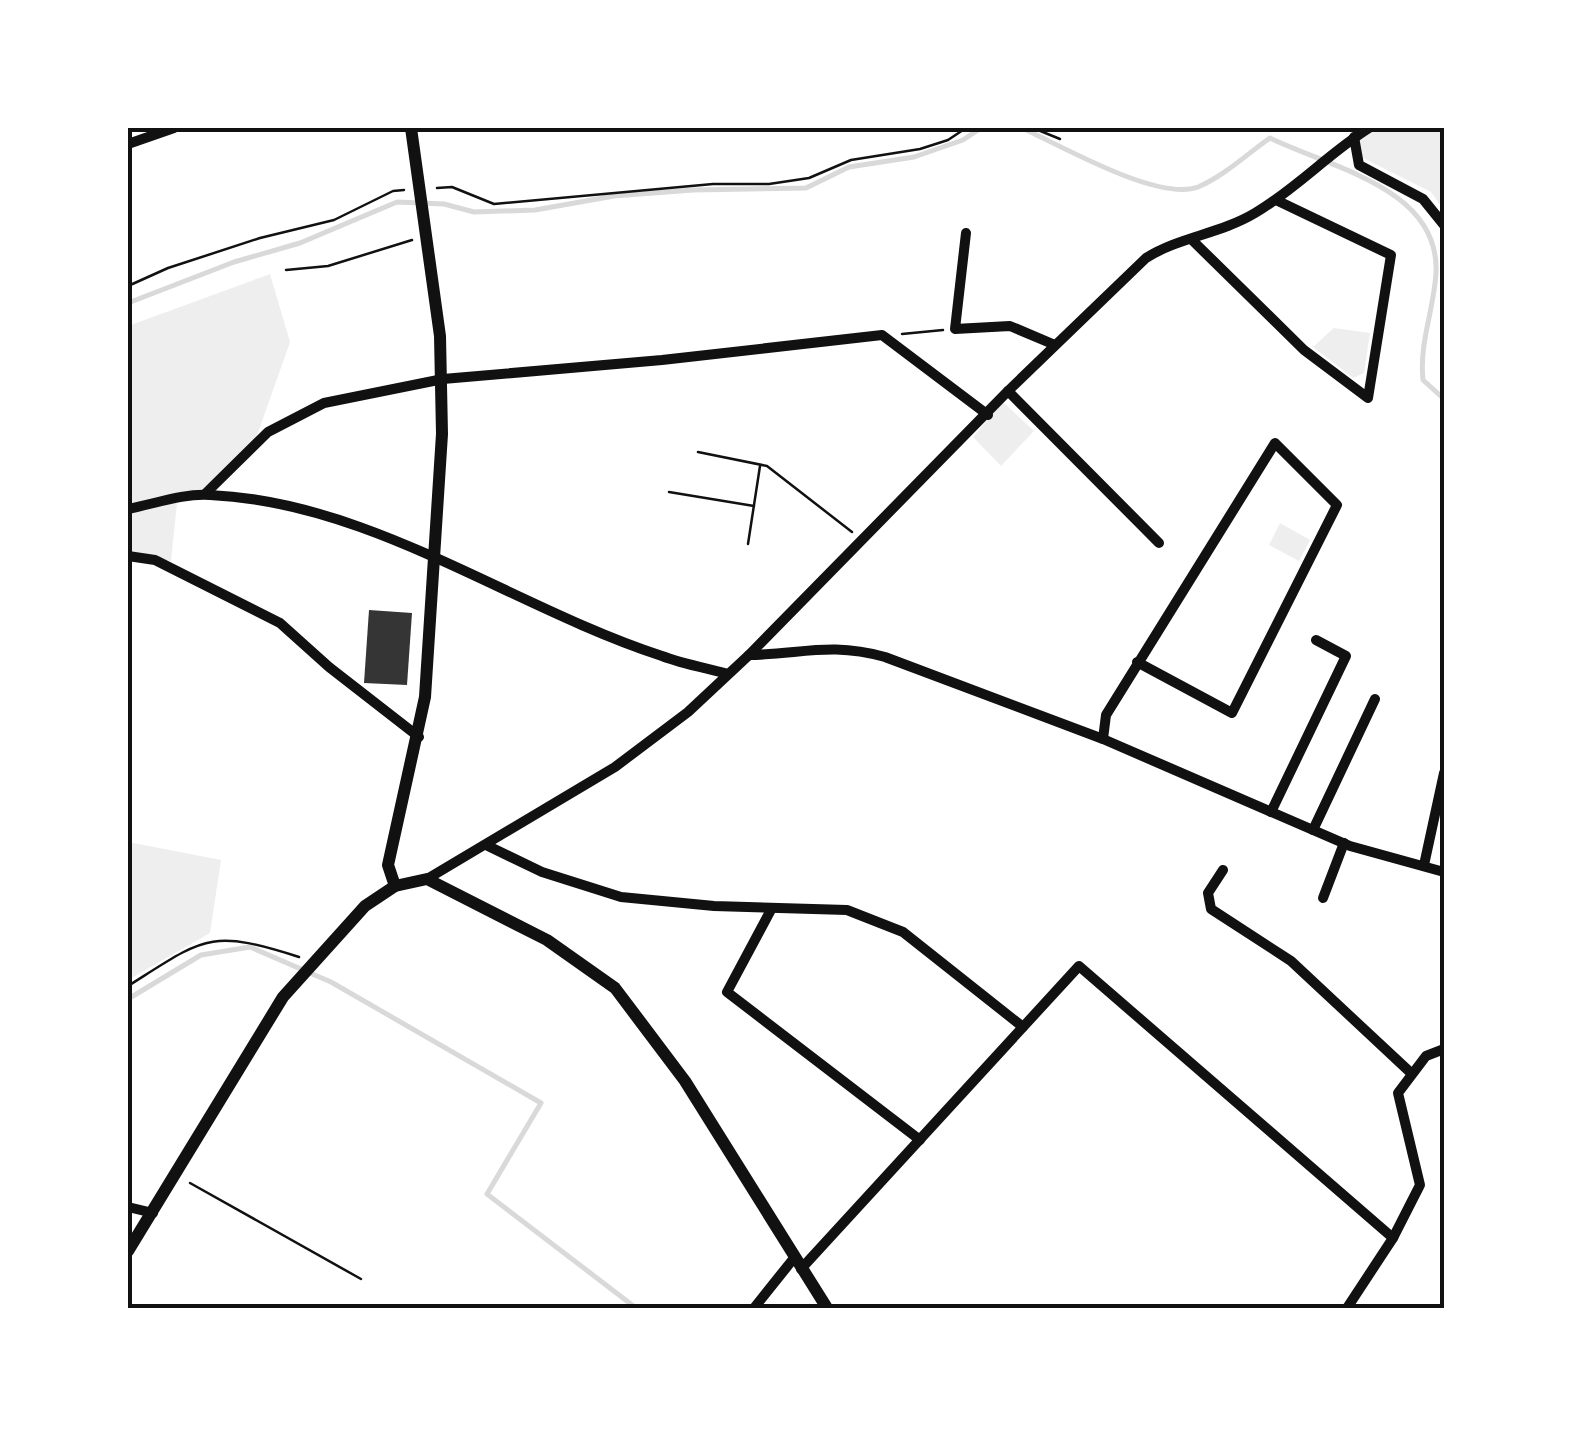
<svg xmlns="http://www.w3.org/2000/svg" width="1572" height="1436" viewBox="0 0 1572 1436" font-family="Jost,sans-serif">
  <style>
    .green { fill: #eee }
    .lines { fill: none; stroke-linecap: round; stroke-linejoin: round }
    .stream { stroke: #d9d9d9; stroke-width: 5 }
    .building { fill: #353535 }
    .path { stroke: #111; stroke-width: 2.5 }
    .minor { stroke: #111; stroke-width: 10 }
    .tertiary { stroke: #111; stroke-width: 12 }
    .neatline { fill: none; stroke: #111; stroke-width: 4 }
  </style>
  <rect width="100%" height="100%" fill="#fff"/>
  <g class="green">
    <path d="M1375,128H1444V210L1431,192L1355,154V142Z"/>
    <path d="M270,274L290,342L252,450L201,490L177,503L171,561L128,551V326Z"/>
    <path d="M1334,328L1370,333L1364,373L1353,378L1313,347Z"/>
    <path d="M1003,402L1034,431L1001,466L973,437Z"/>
    <path d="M1280,523L1310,540L1299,561L1269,545Z"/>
    <path d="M128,842L221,860L210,933L128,980Z"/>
  </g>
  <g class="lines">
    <g class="stream">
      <path d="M1022,128C1062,146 1158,202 1198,187C1224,176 1247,154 1270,138C1331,168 1440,188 1436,273C1434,309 1419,343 1423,380L1444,399"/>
      <path d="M128,303L234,262L300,243L397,202L444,204L474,212L535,210L614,196L693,190L806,188L849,167L914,157L963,140L981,128"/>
      <path d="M128,999L201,955L250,947L331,982L541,1103L487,1194L636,1308"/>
    </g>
  </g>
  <path class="building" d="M369,610L412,613L407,685L364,683Z"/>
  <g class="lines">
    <g class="path">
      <path d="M1033,128L1060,139"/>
      <path d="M437,188L452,187L494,204L713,184H769L809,178L851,160L920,149L948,140L966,128"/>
      <path d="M286,270L328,266L412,240"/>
      <path d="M128,286L168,268L260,238L334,220L393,191L404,190"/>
      <path d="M902,334L943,330"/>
      <path d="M698,452L767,466L852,532"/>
      <path d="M669,492L754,506"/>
      <path d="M748,544L760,466"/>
      <path d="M128,986C204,938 209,928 299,957"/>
      <path d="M190,1183L361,1279"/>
    </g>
    <g class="minor">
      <path d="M1354,137L1359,165L1423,199L1444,225"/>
      <path d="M128,144L174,128"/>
      <path d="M966,233L955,329L1010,326L1055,345"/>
      <path d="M1191,239L1304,350L1368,398L1391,255L1276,200"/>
      <path d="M1008,391L1159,543"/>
      <path d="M205,494L268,432L324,403L443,379L662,360L882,335L988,415"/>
      <path d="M128,509C154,504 184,493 210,495C371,502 512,607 662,656C683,664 706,668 728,674"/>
      <path d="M128,556L155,560L280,623L329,667L419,737"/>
      <path d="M749,655C803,654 830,642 885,657L1103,739L1350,846L1444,872"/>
      <path d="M1103,739L1106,715L1275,443L1337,505L1232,713L1137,662"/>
      <path d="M1271,812L1346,656L1316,640"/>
      <path d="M1313,830L1375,699"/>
      <path d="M488,846L542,872L621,897L714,906L847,910L903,932L1023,1027"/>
      <path d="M1424,865L1444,773"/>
      <path d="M1223,870L1208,893L1211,909L1291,961L1411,1073"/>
      <path d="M427,879L615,767L688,712L749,655L1008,391L1146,258C1179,237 1220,234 1255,213C1296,189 1329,153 1369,128"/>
      <path d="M1323,898L1344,843"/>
      <path d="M772,908L727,992L920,1140"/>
      <path d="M128,1207L153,1213"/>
      <path d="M1393,1238L1420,1185L1398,1093L1426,1056L1444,1049"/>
      <path d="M801,1269L1079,966L1393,1238L1347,1308"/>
      <path d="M754,1308L794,1258"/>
    </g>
    <g class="tertiary">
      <path d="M395,886L388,865L425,697L442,434L440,336L411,128"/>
      <path d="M128,1251L283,997L365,906L395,886L427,879L547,940L615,988L685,1081L827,1308"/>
    </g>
  </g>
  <rect width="1572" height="1436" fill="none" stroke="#ffffff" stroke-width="260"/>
  <rect x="130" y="130" width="1312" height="1176" class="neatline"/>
</svg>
